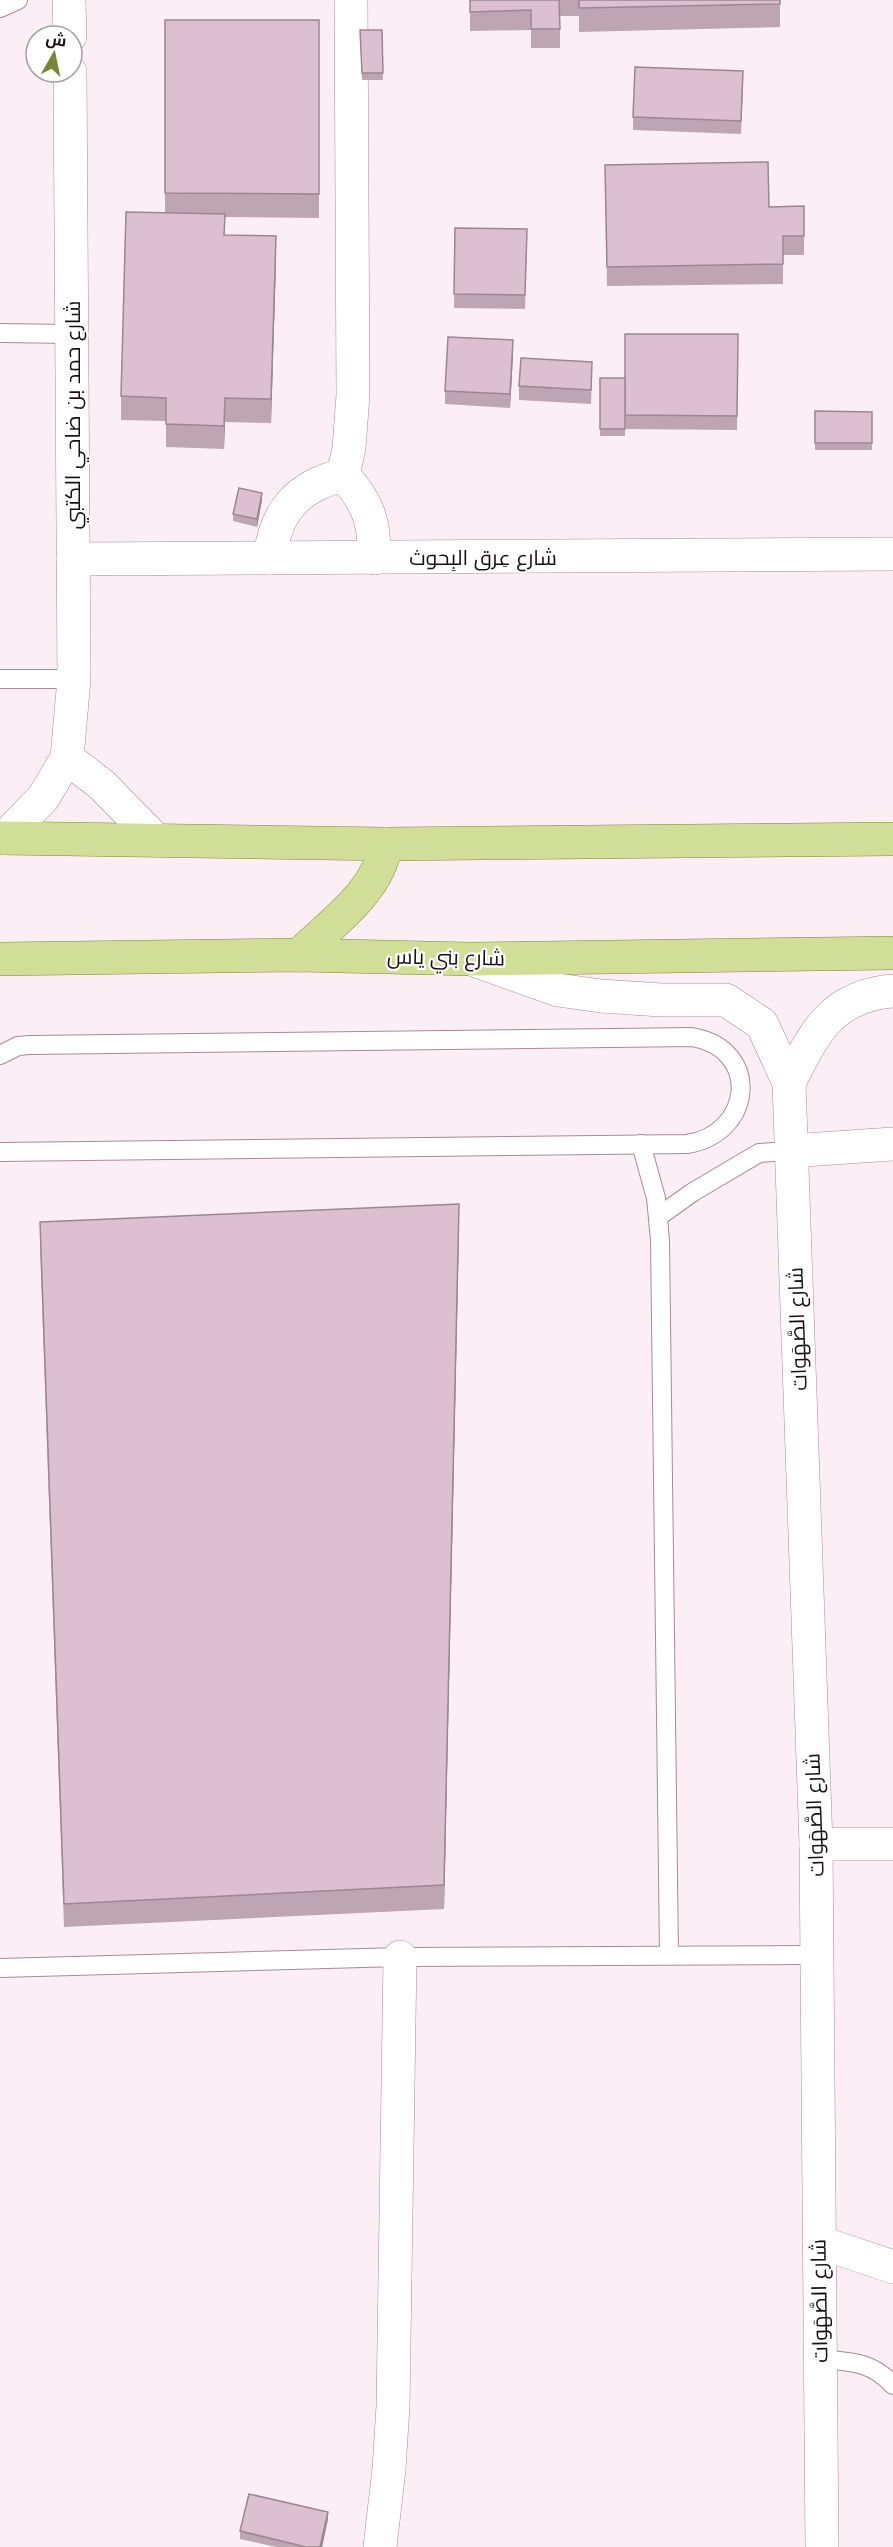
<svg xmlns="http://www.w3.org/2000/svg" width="893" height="2547" viewBox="0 0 893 2547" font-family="'PT Sans',Cairo,sans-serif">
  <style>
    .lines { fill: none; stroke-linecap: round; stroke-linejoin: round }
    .service-casing { stroke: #a78b9a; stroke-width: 20 }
    .minor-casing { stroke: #a78b9a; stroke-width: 34 }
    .primary-casing { stroke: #7c873c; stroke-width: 34 }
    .service { stroke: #fff; stroke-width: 18 }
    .minor { stroke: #fff; stroke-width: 33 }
    .primary { stroke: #d1de97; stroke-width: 33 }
    .wall { fill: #bea5b2 }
    .shaded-wall { fill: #9b8691 }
    .building { fill: #ddc0cf; stroke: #9b8691; stroke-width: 1.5 }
    .labels { text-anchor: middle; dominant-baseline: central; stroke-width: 4.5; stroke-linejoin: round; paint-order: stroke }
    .street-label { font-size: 21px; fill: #180e14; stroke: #fff }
  </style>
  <rect width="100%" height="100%" fill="#fbeff5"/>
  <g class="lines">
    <g class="service-casing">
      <g id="service">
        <path d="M0,8L18,0"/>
        <path d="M0,333L71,334"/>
        <path d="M0,679H74"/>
        <path d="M0,1055L18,1046L30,1045L692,1037C762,1049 753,1134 687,1144L0,1152"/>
        <path d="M641,1144L656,1198L660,1240L669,1955"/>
        <path d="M658,1217L693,1192L759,1153L790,1151"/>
        <path d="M0,1968L400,1957L816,1955"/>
        <path d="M820,2359C851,2362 871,2361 893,2385"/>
      </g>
    </g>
    <g class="minor-casing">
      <g id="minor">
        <path d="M69,0L70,36"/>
        <path d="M343,475L349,448L353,395L351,0"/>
        <path d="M343,475C368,502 375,522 374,558"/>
        <path d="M270,558C275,511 298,486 343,475"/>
        <path d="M73,559L893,554"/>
        <path d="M67,758L102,785L156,840"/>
        <path d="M4,838L43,798L67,758L74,679L70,72"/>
        <path d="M474,960L558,990L601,996L661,1000H726L762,1024L789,1083L816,1844L822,2547"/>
        <path d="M789,1083C814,1033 831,996 893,991"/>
        <path d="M790,1151L893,1144"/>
        <path d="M816,1844H893"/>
        <path d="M819,2242L893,2267"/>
        <path d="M380,2547L389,2469L393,2406L400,1957"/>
      </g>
    </g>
    <g class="primary-casing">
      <g id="primary">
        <path d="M0,838L386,844L893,839"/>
        <path d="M299,955C332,923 379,891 386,844"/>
        <path d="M0,959L299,955L470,959L893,953"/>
      </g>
    </g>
    <use href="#service" class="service"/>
    <use href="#minor" class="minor"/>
    <use href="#primary" class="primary"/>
  </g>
  <g class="wall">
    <path d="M470,0H780V27L579,32V16H560V48H531V30L470,31Z"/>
    <path d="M165,20H319V218L225,217V235L276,260L271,423L225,422L224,449L166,447V421L121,420V396L165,213Z"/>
    <path d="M360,30H382L383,80H362Z"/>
    <path d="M743,85L741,134L633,130V117Z"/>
    <path d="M605,165L769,207L804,206V255H783V284L607,286Z"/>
    <path d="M455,228L527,229L525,309L454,308Z"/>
    <path d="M738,334L737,430L625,429V436H600V429L625,378Z"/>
    <path d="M513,354L510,408L445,404V391Z"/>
    <path d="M592,376L591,404L519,400V386Z"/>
    <path d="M815,411L872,412V450H815Z"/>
    <path d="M262,500L257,527L233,521V514Z"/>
    <path d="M40,1222L459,1228L444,1909L64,1927L40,1245Z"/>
    <path d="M328,2519L322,2547H276L240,2539V2531Z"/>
  </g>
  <g class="shaded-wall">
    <path d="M276,236V260L271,423V399Z"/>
    <path d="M513,340V354L510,408V394Z"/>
    <path d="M225,398V422L224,449V426Z"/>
    <path d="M262,493V500L257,527V519Z"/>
    <path d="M459,1204V1228L444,1909V1885Z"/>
    <path d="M328,2512V2519L322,2547H320Z"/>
  </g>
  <g class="building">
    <path d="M470,0H559L560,29H531V10L470,12Z"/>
    <path d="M579,0H780V4L579,8Z"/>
    <path d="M165,20H319V194L165,193Z"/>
    <path d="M360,30H382L383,73H362Z"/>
    <path d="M635,67L743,71L741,121L633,117Z"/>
    <path d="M768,162L769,207L804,206V236H783V264L607,267L605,165Z"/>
    <path d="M126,212L225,214L224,235L276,236L271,399L225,398L224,426L166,424V398L121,396Z"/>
    <path d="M455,228L527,229L525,295L454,294Z"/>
    <path d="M625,334H738L737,416L625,415Z"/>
    <path d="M448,337L513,340L510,394L445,391Z"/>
    <path d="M521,358L592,362L591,390L519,386Z"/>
    <rect x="600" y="378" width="25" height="51"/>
    <path d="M815,411L872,412V443H815Z"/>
    <path d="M239,488L262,493L257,519L233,514Z"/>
    <path d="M459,1204L444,1885L64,1904L40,1222Z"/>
    <path d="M249,2494L328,2512L320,2547H306L240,2531Z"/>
  </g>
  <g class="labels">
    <g class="street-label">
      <text transform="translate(72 415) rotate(-90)">شارع حمد بن ضاحي الكتبي</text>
      <text x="483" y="557">شارع عِرق البِحوث</text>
      <text transform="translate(446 957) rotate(1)">شارع بني ياس</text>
      <text transform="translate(797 1329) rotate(-92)">شارع الصَّهَوات</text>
      <text transform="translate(814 1815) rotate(-92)">شارع الصَّهَوات</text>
      <text transform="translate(819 2301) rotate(-91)">شارع الصَّهَوات</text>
    </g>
  </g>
  <g transform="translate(54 54) rotate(9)"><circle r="28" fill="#ffffff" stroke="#a39fa1" stroke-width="1.5"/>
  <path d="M0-4.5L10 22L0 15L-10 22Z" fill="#778634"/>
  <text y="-9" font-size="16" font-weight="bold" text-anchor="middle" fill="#180e14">ش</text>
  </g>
</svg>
